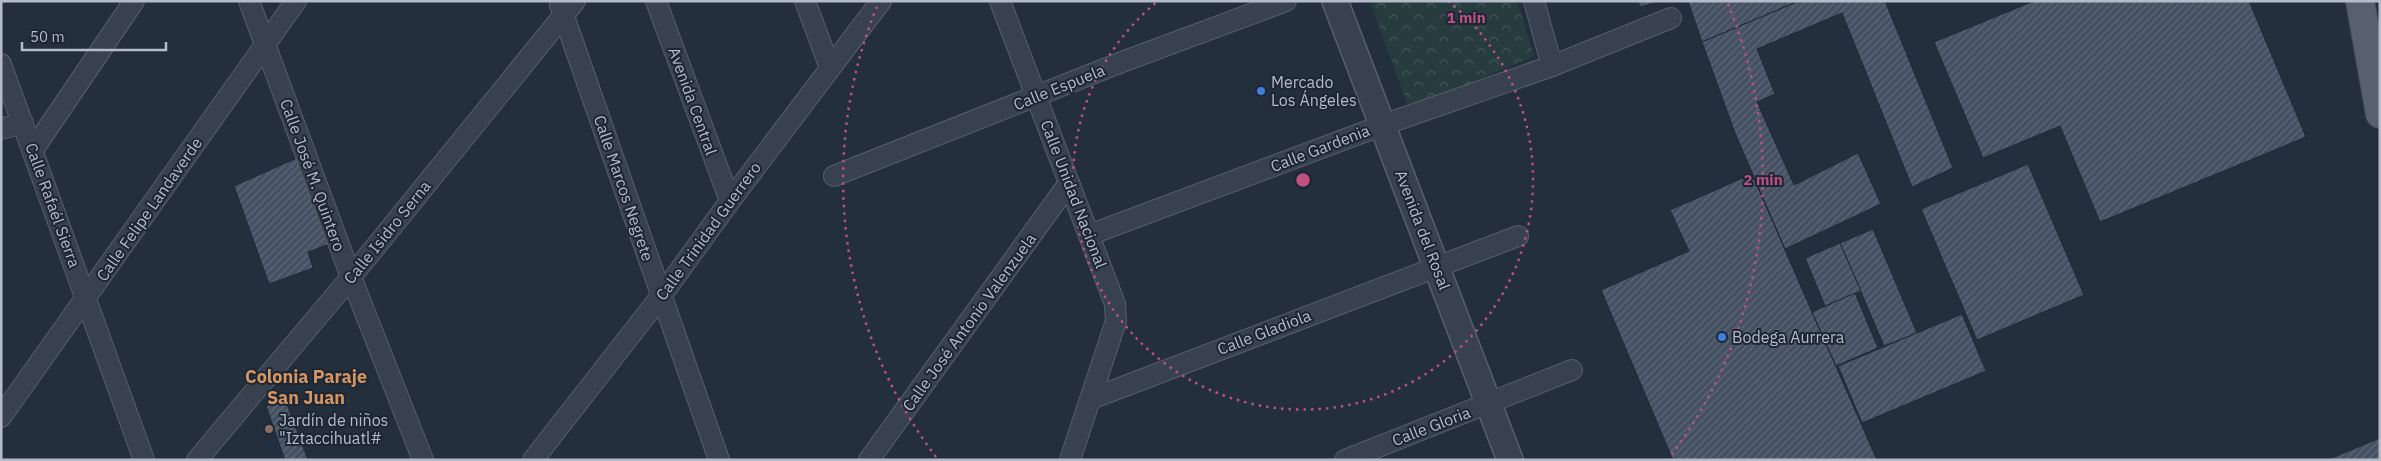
<svg xmlns="http://www.w3.org/2000/svg" width="2381" height="461" viewBox="0 0 2381 461" font-family="'IBM Plex Sans',sans-serif">
  <style>
    .forest { fill: url(#forest-crowns) }
    .building { fill: url(#building-hatch); stroke: #1f2835 }
    .lines { fill: none; stroke-linecap: round; stroke-linejoin: round }
    .minor-casing { stroke: #565f6c; stroke-width: 22 }
    .tertiary-casing { stroke: #565f6c; stroke-width: 28 }
    .primary-casing { stroke: #414a57; stroke-width: 30 }
    .minor { stroke: #38414e; stroke-width: 20 }
    .tertiary { stroke: #38414e; stroke-width: 25 }
    .primary { stroke: #56606e; stroke-width: 28 }
    .ring { fill: none; stroke: #bd5182; stroke-width: 2.5; stroke-dasharray: 2.5 5 }
    .shop-dot { fill: #3f7fe0; stroke: #1d2633; stroke-width: 2 }
    .education-dot { fill: #8d6e63; stroke: #1d2633; stroke-width: 2 }
    .labels { text-anchor: middle; dominant-baseline: central; stroke-width: 4; stroke-linejoin: round; paint-order: stroke }
    .poi-label { font-size: 16px; fill: #b4bcc9; stroke: #1d2633; text-anchor: start }
    .street-label { font-size: 16px; fill: #b4bcc9; stroke: #1d2633 }
    .neighbourhood-label { font-size: 18px; font-weight: bold; fill: #d59563; stroke: #1d2633 }
    .centre { fill: #bd5182; stroke: #1d2633; stroke-width: 2.5 }
    .ring-label { font-size: 15px; text-anchor: middle; font-weight: bold; fill: #bd5182; stroke: #1d2633; stroke-width: 4; stroke-linejoin: round; paint-order: stroke }
  </style>
  <defs>
    <pattern id="forest-crowns" width="20" height="18" patternUnits="userSpaceOnUse" patternTransform="scale(1.25)"><rect width="20" height="18" fill="#263c3f"/><path d="M2 6a3 3 0 1 1 6 0M12 15a3 3 0 1 1 6 0" fill="none" stroke="#435659"/></pattern>
    <pattern id="building-hatch" width="6" height="6" patternUnits="userSpaceOnUse" patternTransform="scale(1.25)"><rect width="6" height="6" fill="#455162"/><path d="M-1 1l2-2M0 6l6-6M5 7l2-2" fill="none" stroke="#5d6877"/></pattern>
  </defs>
  <rect width="100%" height="100%" fill="#242f3e"/>
  <path class="forest" d="M1370,1H1517L1534,56L1409,109Z"/>
  <g class="building">
    <path d="M1638,1H1661L1640,7Z"/>
    <path d="M1688,1H1799L1702,42Z"/>
    <path d="M1799,1H1885L1953,168L1912,187L1842,13L1757,49L1775,94L1757,102L1794,185L1858,153L1881,204L1785,249L1735,133L1702,42Z"/>
    <path d="M2034,1H2249L2306,137L2100,222L2060,126L1983,158L1934,42Z"/>
    <path d="M297,158L329,244L308,252L313,268L269,284L234,186Z"/>
    <path d="M2028,164L2084,295L1977,340L1921,209Z"/>
    <path d="M1752,174L1812,312L1877,460H1673L1601,290L1689,251L1670,210Z"/>
    <path d="M1873,229L1917,333L1884,346L1840,243Z"/>
    <path d="M1840,243L1861,291L1825,306L1805,258Z"/>
    <path d="M1855,293L1878,348L1836,366L1812,312Z"/>
    <path d="M1962,314L1986,371L1862,423L1838,366Z"/>
    <path d="M285,399L308,460H285L266,406Z"/>
    <path d="M2380,438V460H2327Z"/>
  </g>
  <g class="lines">
    <g class="minor-casing">
      <g id="minor">
        <path d="M249,1L351,277L423,460"/>
        <path d="M656,1L730,201"/>
        <path d="M805,1L830,68"/>
        <path d="M1000,1L1115,304L1116,321L1070,460"/>
        <path d="M1534,1L1552,66"/>
        <path d="M560,5L719,460"/>
        <path d="M1,64L144,460"/>
        <path d="M1,129L23,123"/>
        <path d="M33,150L134,1"/>
        <path d="M834,176L1122,62L1286,1"/>
        <path d="M1089,235L1383,125L1552,66L1671,18"/>
        <path d="M1091,399L1518,236"/>
        <path d="M1,417L296,1"/>
        <path d="M197,460L351,277L575,1"/>
        <path d="M533,460L661,296L730,201L881,1"/>
        <path d="M869,460L1069,183"/>
        <path d="M1345,460L1572,370"/>
      </g>
    </g>
    <g class="tertiary-casing">
      <path id="tertiary" d="M1335,1L1510,460"/>
    </g>
    <g class="primary-casing">
      <path id="primary" d="M2360,1L2380,114"/>
    </g>
    <use href="#minor" class="minor"/>
    <use href="#tertiary" class="tertiary"/>
    <use href="#primary" class="primary"/>
  </g>
  <g class="ring">
    <path d="M1448 1A230 230 0 1 1 1158 1"/>
    <path d="M936 457A460 460 0 0 1 878 4M1728 4A460 460 0 0 1 1670 457"/>
  </g>
  <g class="shop-dot">
    <circle cx="1261" cy="91" r="5"/>
    <circle cx="1722" cy="337" r="5"/>
  </g>
  <circle class="education-dot" cx="269" cy="429" r="5"/>
  <g class="labels">
    <g class="poi-label">
      <text x="1271" y="82">Mercado<tspan x="1271" dy="18">Los Ángeles</tspan></text>
      <text x="1732" y="337">Bodega Aurrera</text>
      <text x="279" y="420">Jardín de niños<tspan x="279" dy="18">"Iztaccihuatl#</tspan></text>
    </g>
    <g class="street-label">
      <text transform="translate(1059 87) rotate(-22)">Calle Espuela</text>
      <text transform="translate(693 101) rotate(70)">Avenida Central</text>
      <text transform="translate(1320 148) rotate(-21)">Calle Gardenia</text>
      <text transform="translate(313 175) rotate(70)">Calle José M. Quintero</text>
      <text transform="translate(624 188) rotate(71)">Calle Marcos Negrete</text>
      <text transform="translate(1074 194) rotate(69)">Calle Unidad Nacional</text>
      <text transform="translate(53 205) rotate(70)">Calle Rafaél Sierra</text>
      <text transform="translate(149 209) rotate(-55)">Calle Felipe Landaverde</text>
      <text transform="translate(1423 230) rotate(69)">Avenida del Rosal</text>
      <text transform="translate(708 231) rotate(-54)">Calle Trinidad Guerrero</text>
      <text transform="translate(387 232) rotate(-51)">Calle Isidro Serna</text>
      <text transform="translate(969 322) rotate(-54)">Calle José Antonio Valenzuela</text>
      <text transform="translate(1264 332) rotate(-21)">Calle Gladiola</text>
      <text transform="translate(1431 426) rotate(-21)">Calle Gloria</text>
    </g>
    <g class="neighbourhood-label">
      <text x="306" y="376">Colonia Paraje<tspan x="306" dy="21">San Juan</tspan></text>
    </g>
  </g>
  <circle cx="1303" cy="180" r="8" class="centre"/>
  <g class="ring-label">
    <text x="1466" y="23">1 min</text>
    <text x="1763" y="185">2 min</text>
  </g>
  <rect width="2381" height="461" fill="none" stroke="#b4bcc9" stroke-width="5"/>
  <path d="M22 42v8h144v-8" fill="none" stroke="#b4bcc9" stroke-width="2.5"/>
  <text x="30" y="42" font-size="15" fill="#b4bcc9" stroke="#1d2633" stroke-width="4" paint-order="stroke">50 m</text>
</svg>
